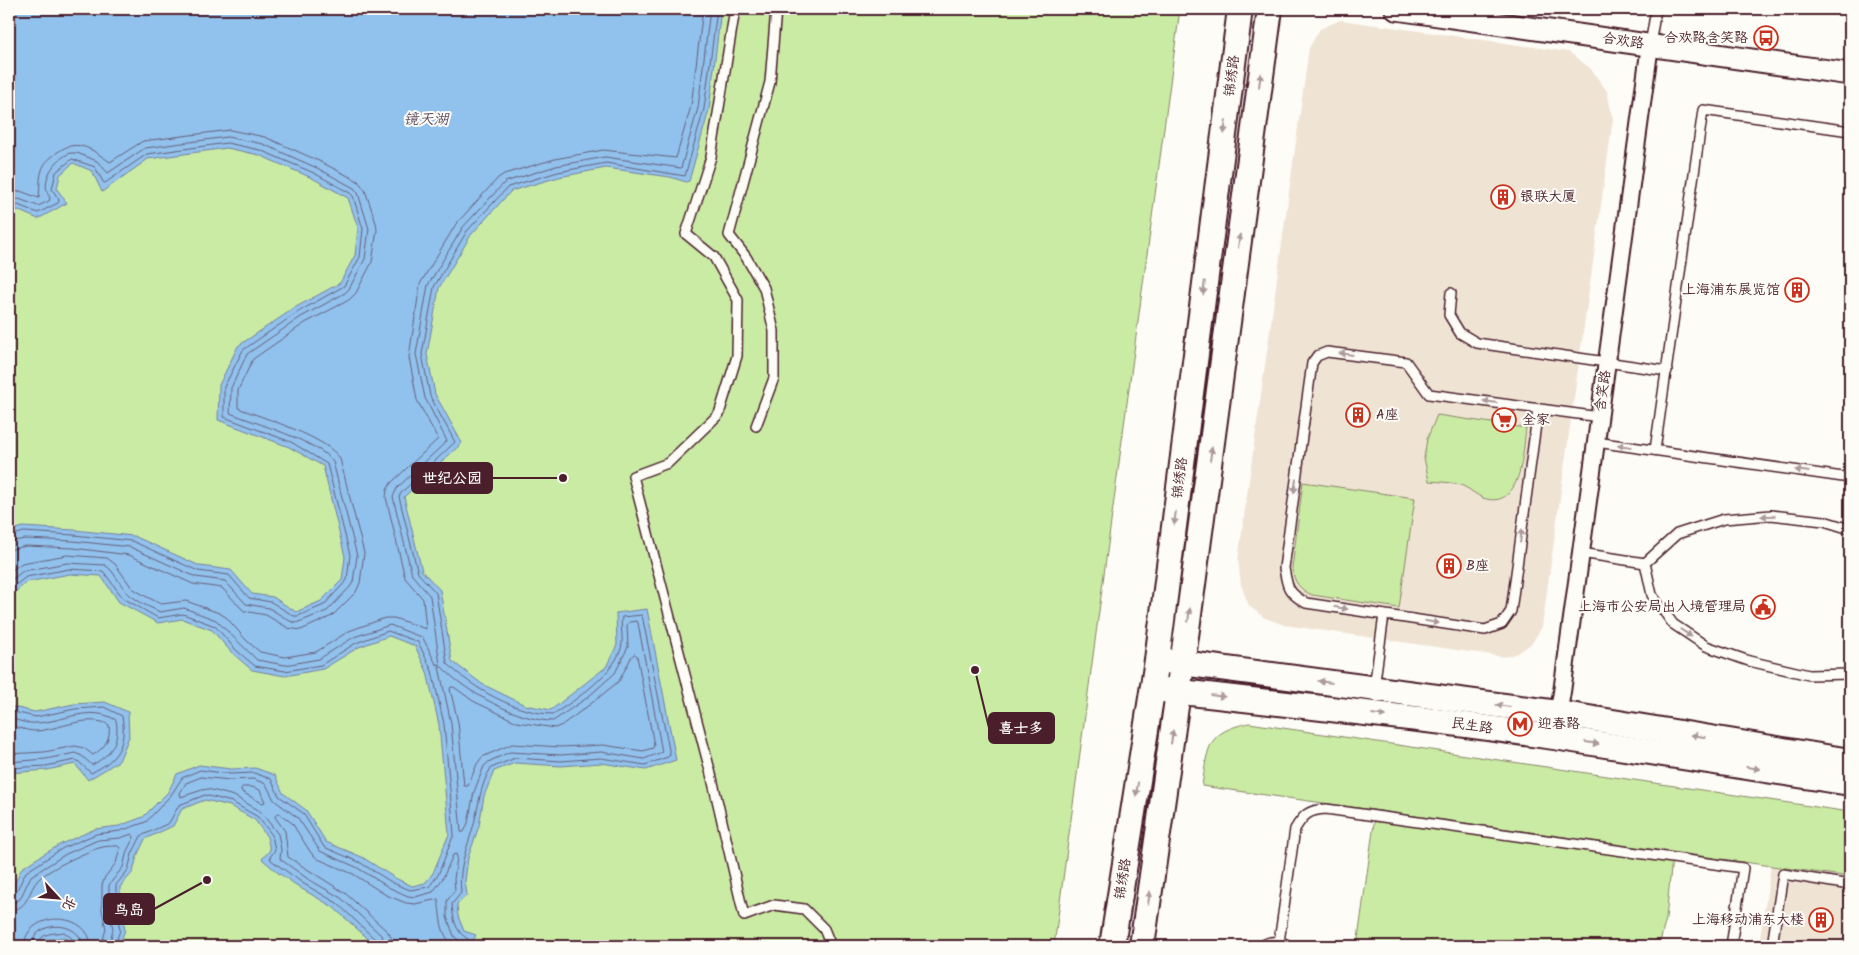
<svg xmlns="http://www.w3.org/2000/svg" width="1859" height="955" viewBox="0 0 1859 955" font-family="Kalam,'LXGW WenKai TC',sans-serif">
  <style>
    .built { fill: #efe4d4 }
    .green { fill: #caeba4; stroke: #8a8568 }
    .water { fill: #91c1ed; stroke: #75809f }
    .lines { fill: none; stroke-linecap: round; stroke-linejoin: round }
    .shore { stroke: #666079; stroke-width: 1 }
    .service-casing { stroke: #4a1f2b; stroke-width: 12 }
    .minor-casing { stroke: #4a1f2b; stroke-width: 20 }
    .tertiary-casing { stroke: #4a1f2b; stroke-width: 25 }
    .secondary-casing { stroke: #4a1f2b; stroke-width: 28 }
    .service { stroke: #fdfcf7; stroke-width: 9 }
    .minor { stroke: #fdfcf7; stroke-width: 16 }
    .tertiary { stroke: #fdfcf7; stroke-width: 21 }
    .secondary { stroke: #fdfcf7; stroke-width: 24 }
    .oneway { fill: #ac999b }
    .labels { text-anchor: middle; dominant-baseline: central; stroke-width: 4; stroke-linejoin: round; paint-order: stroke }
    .poi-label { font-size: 14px; fill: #4a1f2b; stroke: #fdfcf7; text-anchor: start }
    .street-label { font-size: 14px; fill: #4a1f2b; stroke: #fdfcf7 }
    .water-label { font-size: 15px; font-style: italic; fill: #5f5065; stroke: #fdfcf7 }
    .leader { fill: none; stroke: #4a1f2b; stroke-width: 2 }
    .callout-dot { fill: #4a1f2b; stroke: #fdfcf7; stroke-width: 2 }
    .callout { fill: #4a1f2b; stroke: #4a1f2b; stroke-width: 2 }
    .callout-label { font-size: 15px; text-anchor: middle; font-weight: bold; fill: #fff }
  </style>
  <rect width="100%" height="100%" fill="#fdfcf7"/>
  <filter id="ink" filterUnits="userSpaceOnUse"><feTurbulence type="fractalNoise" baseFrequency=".02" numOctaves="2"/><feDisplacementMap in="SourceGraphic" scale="10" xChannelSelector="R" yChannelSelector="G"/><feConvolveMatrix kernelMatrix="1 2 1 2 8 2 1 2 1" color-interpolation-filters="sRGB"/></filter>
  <g filter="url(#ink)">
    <g class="built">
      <path d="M1340,20L1569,52L1590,68L1607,91L1613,119L1542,627L1532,643L1518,653L1505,657L1284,625L1265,618L1249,606L1241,585L1238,560L1309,48L1320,29Z"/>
      <path d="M1771,865L1850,877V946H1759Z"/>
    </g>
    <g class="green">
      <path d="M9,9H1180L1054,946H9Z"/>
      <path d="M1437,415L1526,428C1523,451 1522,511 1483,498C1476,495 1470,489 1463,486C1453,482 1439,482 1429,481L1424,458L1427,439Z"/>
      <path d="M1303,482L1415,498L1399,608L1312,595C1299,589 1294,582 1292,568Z"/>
      <path d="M1249,723L1850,812V877L1202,786C1208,747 1206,732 1249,723Z"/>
      <path d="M1375,816L1672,858L1666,919L1659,946H1357Z"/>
    </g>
    <g class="water">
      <path d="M9,9H721L709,110L689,181L686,182L670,177L606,168L559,177L511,191L471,235L439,288L427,354L435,394L462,443L404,497L422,571L440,590L452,661L482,684L525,705L551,710L606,667L617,645L616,613L647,609L676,760L646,770L601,763L561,766L515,763L494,771L484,796L479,826L468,858L465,881L467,895L457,904L458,916L464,931L476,935L471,946H376L333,907L302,889L277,872L262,859L270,850L267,837L255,820L230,806L205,800L182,809L173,826L145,839L137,856L133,872L120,887L121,909L125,930L119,946H74L64,937L45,940L42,946H9V894L22,868L39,857L61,844L95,829L119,826L143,817L168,792L177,774L199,765L231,769L255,768L275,775L283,793L306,810L326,842L362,857L395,878L412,886L425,883L433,873L449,834L439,725L427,672L415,646L389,636L359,647L323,669L285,676L252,670L232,653L212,630L182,619L158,623L119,602L101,576L70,574L27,582L9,597V531L23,527L74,530L134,536L200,566L231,570L252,594L273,597L296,612L321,601L342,580L345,557L323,466L289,447L218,420L219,385L238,346L296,307L340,283L355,255L358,228L348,198L312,178L259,155L227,148L148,159L102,192L92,171L73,163L60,175L57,189L67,203L38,219L17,210L9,212Z"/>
      <path d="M105,702L128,712L129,737L119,761L88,780L75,764L47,770L9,773V706L35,712L74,704Z"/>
    </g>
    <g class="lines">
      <g class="shore">
        <path d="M9,193L20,191L39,198C40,189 39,179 42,170C44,163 49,159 54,155C76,136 91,149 110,162L143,141L230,130L265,137L319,161L358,181L365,190L376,223L377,230L372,262L356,293L349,300L305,323L253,359L238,390V408C261,417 329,438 340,459L364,553L360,583L356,592L332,616L301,630L288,628L266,615L244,611L222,588L193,584L129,555L73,548L26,546L9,550"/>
        <path d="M9,200L19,199L38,206L49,201L50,198C39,181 54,160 70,153H77L97,161L108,173L145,148L227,137L263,144L317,168L354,188L358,193L369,229L365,259L349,289L345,293L301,317L247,354L231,388L230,413C252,422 322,443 333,462L357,556L353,582L350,587L327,611L296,623L290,621L269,608L246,604L225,581L196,577L130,547L73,541L25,539L9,542"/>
        <path d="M9,207L18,205L38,213L58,203L59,200L52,189L56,172L72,159L95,167L103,182L105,183L147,154L227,143L260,150L314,173L350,193L353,196L363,229L360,257L344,286L298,312L243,350L224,387V417L291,442L327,464L350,555L347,580L324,605L298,616H294L271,602L249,598L229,575L198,571L132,541L74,535L24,532L9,536"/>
        <path d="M9,572L22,563L67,555L107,558L115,564L132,588L147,597L161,604L186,601L219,613L226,617L246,640L260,652L285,657L316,652L349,631L385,618H394L426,629L423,599L405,578L386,497L387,490L391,483L438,439L417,400L409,357L420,284L456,224L498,178L504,174L555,159L603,150L676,158L691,106L703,9"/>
        <path d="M9,582L23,571L67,563L105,565L111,570L127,593L143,604L160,612L184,608L216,620L257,660L285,665L319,659L354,637L390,625L423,638L436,664L440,665L430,596L412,575L393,497L397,488L447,441L425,398L416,354L428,285L463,227L505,182L556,166L605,157L681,168L698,108L710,9"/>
        <path d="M9,590L26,577L69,569L103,571L123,598L158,618L183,614L215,626L236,650L255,666L285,671L321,665L356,643L388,631L418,642L432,671L444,724L454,834L438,875L429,887L410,890L393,883L359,862L324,847L303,813L279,796L271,779L254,773L231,774L200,770L182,778L171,795L146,822L120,831L96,834L63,848L26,872L15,894L9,897"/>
        <path d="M630,622L636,621L638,623L662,752L644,759L602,752L561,755L510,752L490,761L484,766L474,792L468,823L464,832H461L451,723L439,667H442C465,692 519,721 553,721L588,697L615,673L628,647L627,625Z"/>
        <path d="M635,654L637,656L654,745L653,748L643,751L603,745L561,747L512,744L482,757L477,764L468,786H464L458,722L450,689L451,687H454L473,701L517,722L555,728L562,725L592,703L619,681L632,656Z"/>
        <path d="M9,711L36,717L75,709L104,707L122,716C127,746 117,760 91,773L78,761L75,760L46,766L9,768"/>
        <path d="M9,718C17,720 27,724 36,723C64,722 89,704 116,720C120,741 111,755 92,765L82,756L75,753L46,759L9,762"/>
        <path d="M9,725C17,727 27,731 36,731C58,730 89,713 109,725C111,738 105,748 93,755L84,748L75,746L44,752L9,754"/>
        <path d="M243,787H252L260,790L265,802L262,803L242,792L241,789Z"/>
        <path d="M9,903L15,902L20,899L31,876L66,854L98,840L120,838L132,834L134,837L127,851L123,867L109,885V910L113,929L109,946"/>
        <path d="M9,910C28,910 27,894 37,881C45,871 85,852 99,848C105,846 112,846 118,846L120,848L116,863L105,877L102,885V910L106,929L101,946"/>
        <path d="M24,946C26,910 89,910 91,946"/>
        <path d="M32,946C33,919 81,920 83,946"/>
        <path d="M38,946C40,932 52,934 64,932L75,941L77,946"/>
        <path d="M115,946L120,930L116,909V885L128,870L132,854L141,836L169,823L179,805L205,795L232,802L258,817L272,835L275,850L270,857L271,860L304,884L337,903L377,941L379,946"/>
        <path d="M385,946L382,936L341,898L308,879L280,859L281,849L278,834L260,811L234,796L208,789L202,790L181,797L180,793L186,783L201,777L230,780L253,779L266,784L274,800L298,818L320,851L356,867L390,888L408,896L415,897L433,892L443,878L453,855L456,854L457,857L454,879L455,890L447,901V917L454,936L460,942L461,946"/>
        <path d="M393,946L392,939L388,932L345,893L288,857L285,831L275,817L276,814L279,813L292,823L311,853L318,859L353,874L386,895L406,903L415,904L438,899C441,916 439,932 453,946"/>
        <path d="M467,946L468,939C455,932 453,918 452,904L461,893C458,866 467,849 474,824C479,805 480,785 491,768L515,758L561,761L601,758L645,765L668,757L670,755L642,615L622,617C620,626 623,636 622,644C619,670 574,702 553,714C518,714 471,688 447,663L436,593L418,573L399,497L401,493L455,442L430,396L422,354L434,287L467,231L508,187L558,172L606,163L685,176L704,109L717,9"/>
      </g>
      <g class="service-casing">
        <g id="service">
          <path d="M735,9L711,157L686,234L714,257L738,300L737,356L719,414L668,463L633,476L712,778L744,916L774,905L804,909L824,929L831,946"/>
          <path d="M1650,45L1656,9"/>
          <path d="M1451,293L1449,315L1460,333L1477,343L1667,371"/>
          <path d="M1538,409L1511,611L1502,624L1485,630L1306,603C1288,593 1287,587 1284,568L1312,363L1317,356L1327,352L1406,362L1429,394L1600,417"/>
          <path d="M756,426L774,378V331L764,288L746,257L729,235L770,82L776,9"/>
          <path d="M1596,442L1850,478"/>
          <path d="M1655,450L1703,110L1850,131"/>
          <path d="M1581,553L1645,563"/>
          <path d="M1645,563L1652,595L1673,624L1706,646L1749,661L1809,675L1850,674"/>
          <path d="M1645,563L1677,534L1724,519L1771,515L1824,521L1850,529"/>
          <path d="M1374,688L1384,615"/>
          <path d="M1279,942L1295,829C1304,814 1309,810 1326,809L1743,868L1731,946"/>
          <path d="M1262,946C1270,940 1280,940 1289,946"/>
          <path d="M1772,946L1783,874L1850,885"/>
        </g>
      </g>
      <g class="minor-casing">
        <path id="minor" d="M1557,721L1562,692L1650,45"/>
      </g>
      <g class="tertiary-casing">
        <path id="tertiary" d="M1396,9L1850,74"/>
      </g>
      <g class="secondary-casing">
        <g id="secondary">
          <path d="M1167,661L1558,713L1850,761"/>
          <path d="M1164,690L1444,722L1554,737L1850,783"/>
          <path d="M1112,946L1157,660L1240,9"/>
          <path d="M1142,946L1187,629L1270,9"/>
        </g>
      </g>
      <use href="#service" class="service"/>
      <use href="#minor" class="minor"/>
      <use href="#tertiary" class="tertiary"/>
      <use href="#secondary" class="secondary"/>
    </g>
    <defs><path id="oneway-solid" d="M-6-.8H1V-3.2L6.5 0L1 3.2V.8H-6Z" transform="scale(1.25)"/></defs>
    <g class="oneway">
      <use href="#oneway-solid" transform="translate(1260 80) rotate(-82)"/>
      <use href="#oneway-solid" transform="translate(1225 127) rotate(97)"/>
      <use href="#oneway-solid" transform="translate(1239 241) rotate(-82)"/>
      <use href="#oneway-solid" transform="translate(1204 288) rotate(97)"/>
      <use href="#oneway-solid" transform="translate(1346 354) rotate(-173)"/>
      <use href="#oneway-solid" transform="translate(1490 402) rotate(-172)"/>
      <use href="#oneway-solid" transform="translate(1624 446) rotate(-172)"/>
      <use href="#oneway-solid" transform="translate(1211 454) rotate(-82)"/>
      <use href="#oneway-solid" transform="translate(1802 471) rotate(-172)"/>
      <use href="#oneway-solid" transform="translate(1295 486) rotate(98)"/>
      <use href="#oneway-solid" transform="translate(1768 516) rotate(179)"/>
      <use href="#oneway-solid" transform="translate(1175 518) rotate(97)"/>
      <use href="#oneway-solid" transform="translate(1521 536) rotate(-82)"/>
      <use href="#oneway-solid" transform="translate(1341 608) rotate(9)"/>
      <use href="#oneway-solid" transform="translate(1189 615) rotate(-82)"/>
      <use href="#oneway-solid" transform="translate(1432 622) rotate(9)"/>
      <use href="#oneway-solid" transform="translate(1686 633) rotate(34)"/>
      <use href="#oneway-solid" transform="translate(1325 682) rotate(-172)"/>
      <use href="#oneway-solid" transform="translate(1218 696) rotate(7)"/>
      <use href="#oneway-solid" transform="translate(1503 706) rotate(-172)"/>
      <use href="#oneway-solid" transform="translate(1379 715) rotate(7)"/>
      <use href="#oneway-solid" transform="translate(1698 736) rotate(-171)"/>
      <use href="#oneway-solid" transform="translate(1172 737) rotate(-82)"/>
      <use href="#oneway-solid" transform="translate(1592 743) rotate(9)"/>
      <use href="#oneway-solid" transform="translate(1753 768) rotate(9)"/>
      <use href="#oneway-solid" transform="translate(1137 789) rotate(99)"/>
      <use href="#oneway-solid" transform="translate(1149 898) rotate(-82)"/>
    </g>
  </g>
  <defs>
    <g id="bus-ring" transform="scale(1.25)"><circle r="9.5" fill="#fdfcf7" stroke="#c8321e" stroke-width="1.5"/><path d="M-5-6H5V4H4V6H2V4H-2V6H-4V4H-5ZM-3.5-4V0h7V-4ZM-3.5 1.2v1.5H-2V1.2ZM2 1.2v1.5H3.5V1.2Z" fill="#c8321e"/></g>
    <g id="building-ring" transform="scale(1.25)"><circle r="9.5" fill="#fdfcf7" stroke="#c8321e" stroke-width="1.5"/><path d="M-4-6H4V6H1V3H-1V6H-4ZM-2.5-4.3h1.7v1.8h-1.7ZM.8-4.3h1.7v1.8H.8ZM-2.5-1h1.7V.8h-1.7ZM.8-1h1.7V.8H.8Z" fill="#c8321e"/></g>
    <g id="supermarket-ring" transform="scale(1.25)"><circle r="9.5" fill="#fdfcf7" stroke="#c8321e" stroke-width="1.5"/><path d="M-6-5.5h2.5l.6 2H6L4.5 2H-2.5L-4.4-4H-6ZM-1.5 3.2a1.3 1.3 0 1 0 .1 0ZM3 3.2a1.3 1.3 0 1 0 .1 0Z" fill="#c8321e"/></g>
    <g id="civic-ring" transform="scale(1.25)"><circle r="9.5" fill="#fdfcf7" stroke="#c8321e" stroke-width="1.5"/><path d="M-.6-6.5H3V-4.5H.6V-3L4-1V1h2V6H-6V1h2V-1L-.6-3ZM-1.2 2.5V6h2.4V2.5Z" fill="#c8321e"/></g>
    <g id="metro-ring" transform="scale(1.25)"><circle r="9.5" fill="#fdfcf7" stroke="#c8321e" stroke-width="1.5"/><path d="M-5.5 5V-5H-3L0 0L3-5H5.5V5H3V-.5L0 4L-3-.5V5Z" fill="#c8321e"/></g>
  </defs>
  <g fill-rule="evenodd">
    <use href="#bus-ring" x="1766" y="38"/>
    <use href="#building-ring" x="1503" y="197"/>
    <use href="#building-ring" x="1797" y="290"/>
    <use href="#building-ring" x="1358" y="415"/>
    <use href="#supermarket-ring" x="1504" y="420"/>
    <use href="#building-ring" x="1449" y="566"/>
    <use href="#civic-ring" x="1763" y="607"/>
    <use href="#metro-ring" x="1520" y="724"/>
    <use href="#building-ring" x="1821" y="920"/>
  </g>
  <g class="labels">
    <g class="poi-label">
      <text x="1748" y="38" text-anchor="end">合欢路含笑路</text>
      <text x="1520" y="197">银联大厦</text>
      <text x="1780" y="290" text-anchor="end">上海浦东展览馆</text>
      <text x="1376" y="415">A座</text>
      <text x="1522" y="420">全家</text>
      <text x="1466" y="566">B座</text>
      <text x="1746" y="607" text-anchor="end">上海市公安局出入境管理局</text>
      <text x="1538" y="724">迎春路</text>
      <text x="1804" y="920" text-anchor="end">上海移动浦东大楼</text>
    </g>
    <g class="street-label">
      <text transform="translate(1623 41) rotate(8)">合欢路</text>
      <text transform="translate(1232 76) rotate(-83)">锦绣路</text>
      <text transform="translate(1603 391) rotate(-82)">含笑路</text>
      <text transform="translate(1180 478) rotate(-83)">锦绣路</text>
      <text transform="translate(1472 726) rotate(8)">民生路</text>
      <text transform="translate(1123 879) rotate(-81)">锦绣路</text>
    </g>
    <g class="water-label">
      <text x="426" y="120">镜天湖</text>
    </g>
  </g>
  <path class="leader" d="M563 478L492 478M975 670L989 728M207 880L154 909"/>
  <g class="callout-dot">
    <circle cx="563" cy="478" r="5"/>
    <circle cx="975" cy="670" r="5"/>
    <circle cx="207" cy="880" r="5"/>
  </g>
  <g class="callout">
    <rect x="412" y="463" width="80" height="30" rx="5"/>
    <rect x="989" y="713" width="65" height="30" rx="5"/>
    <rect x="104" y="894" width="50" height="30" rx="5"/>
  </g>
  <g class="callout-label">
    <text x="452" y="483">世纪公园</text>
    <text x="1021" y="733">喜士多</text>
    <text x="129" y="915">鸟岛</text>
  </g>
  <rect width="1859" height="955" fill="none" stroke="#fdfcf7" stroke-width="30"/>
  <rect x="15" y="15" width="1829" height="925" fill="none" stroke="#4a1f2b" stroke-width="2" filter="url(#ink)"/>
  <g transform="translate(58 898) rotate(116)" stroke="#fdfcf7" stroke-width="4" paint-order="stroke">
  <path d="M0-4L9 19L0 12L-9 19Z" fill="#4a1f2b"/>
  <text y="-8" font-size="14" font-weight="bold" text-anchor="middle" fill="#4a1f2b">北</text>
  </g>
</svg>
